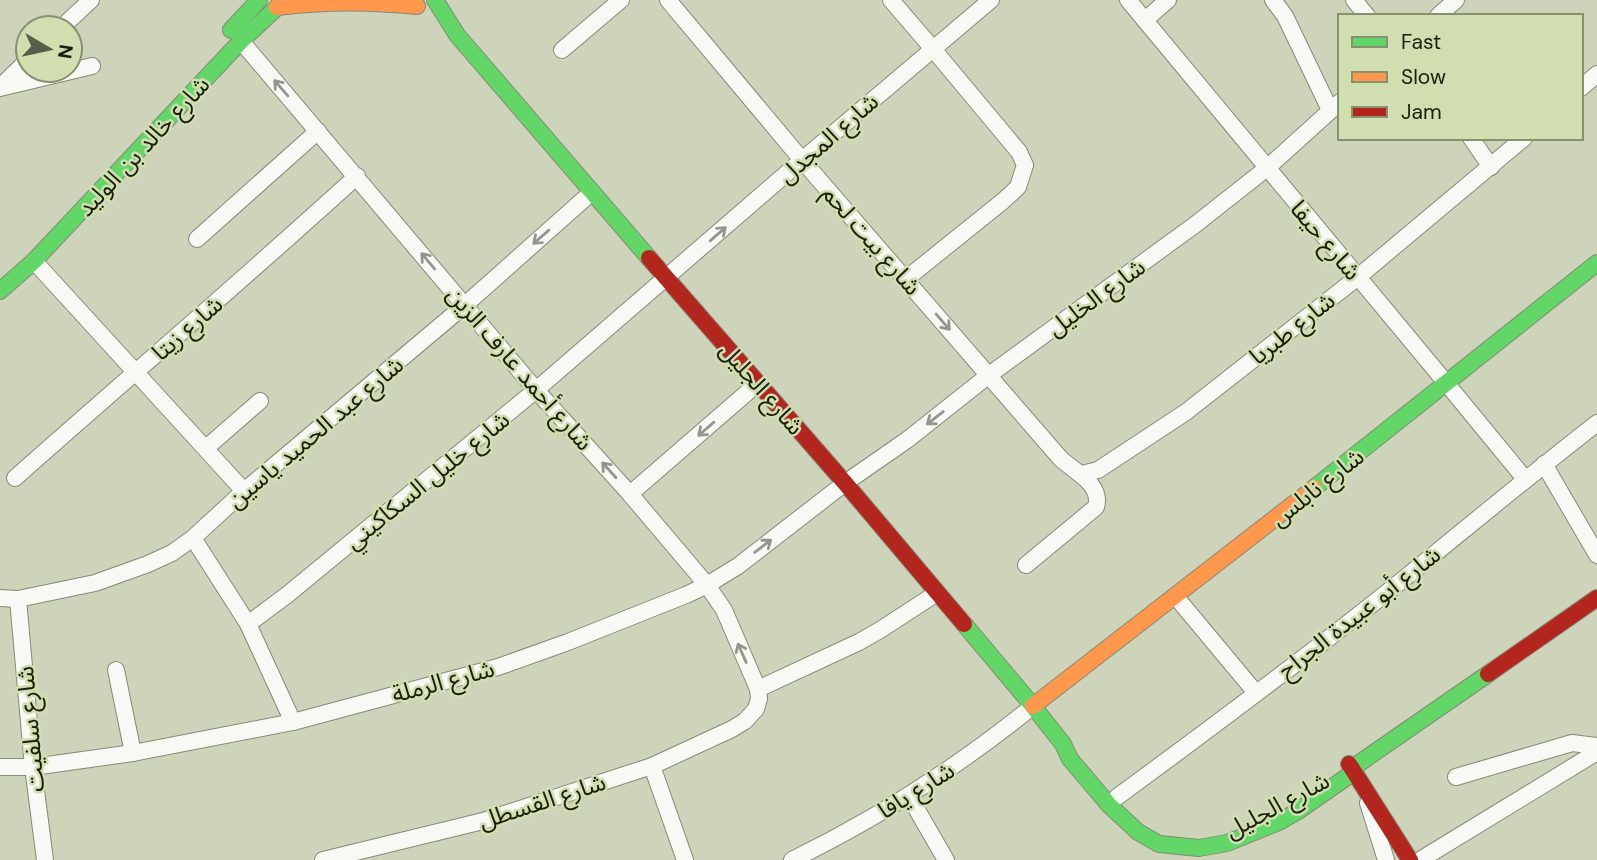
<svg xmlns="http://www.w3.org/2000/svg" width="1597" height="860" viewBox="0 0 1597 860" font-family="'DM Sans','Noto Sans Arabic',sans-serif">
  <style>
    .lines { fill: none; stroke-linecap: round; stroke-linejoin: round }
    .street-casing { stroke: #858a77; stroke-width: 18 }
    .fast-casing { stroke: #858a77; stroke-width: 18 }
    .slow-casing { stroke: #858a77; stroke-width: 18 }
    .jam-casing { stroke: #858a77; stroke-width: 18 }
    .street { stroke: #f8f9f5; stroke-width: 16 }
    .fast { stroke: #63d668; stroke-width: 16 }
    .slow { stroke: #ff974d; stroke-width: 16 }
    .jam { stroke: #b3261e; stroke-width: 16 }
    .oneway { stroke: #94968d }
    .labels { text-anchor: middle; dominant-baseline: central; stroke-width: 5; stroke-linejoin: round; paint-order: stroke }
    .street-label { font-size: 24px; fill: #191e0d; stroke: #d1deb0 }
  </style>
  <rect width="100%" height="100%" fill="#cdd4ba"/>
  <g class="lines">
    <g class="street-casing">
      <g id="street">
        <path d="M668,0L802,160L1060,458C1073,471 1103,484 1096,507L1026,565"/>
        <path d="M891,0L933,49L1019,152L1025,165L1018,187L1003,201L906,279"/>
        <path d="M1128,0L1447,384L1525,479"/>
        <path d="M1273,0L1285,16L1330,110"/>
        <path d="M1354,0L1367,16"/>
        <path d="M1438,16L1456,0"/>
        <path d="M1145,20L1168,0"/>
        <path d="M61,28L91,0"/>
        <path d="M241,41L536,390L630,494L707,585L724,610L758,689L759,699L756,709L745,721L732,729L652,766L483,821L323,860"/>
        <path d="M562,50L621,0"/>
        <path d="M0,87L28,60"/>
        <path d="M0,88L92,66"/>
        <path d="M1581,88L1597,74"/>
        <path d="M1471,138L1491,167"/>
        <path d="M197,239L318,131"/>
        <path d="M34,261L244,491"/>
        <path d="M206,448L260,401"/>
        <path d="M1544,464L1597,555"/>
        <path d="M1082,474L1098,470L1186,412L1358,277L1524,138"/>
        <path d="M15,478C129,377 244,279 357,176"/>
        <path d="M630,494L757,384"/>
        <path d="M193,538L248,624L293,722"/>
        <path d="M1176,597L1256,693"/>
        <path d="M0,598L18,599L95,583L148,564L172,553L193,538L244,491L465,305L592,192"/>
        <path d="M18,599L33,767L45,860"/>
        <path d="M248,624L287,595L536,390L802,160L991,0"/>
        <path d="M116,670L133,753"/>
        <path d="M758,689L859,642L880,630L937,593"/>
        <path d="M652,766L685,860"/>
        <path d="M0,767H33L133,753L293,722L498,667L568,642L686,595L707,585L738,566L845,483L907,440L989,375L1196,224L1267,168L1340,102"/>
        <path d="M1456,777L1572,743L1597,746"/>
        <path d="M909,796L946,860"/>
        <path d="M1117,797C1207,731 1297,664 1385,594C1456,537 1525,479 1597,423"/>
        <path d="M1368,803L1386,860"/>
        <path d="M792,860C878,818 958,767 1033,706"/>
        <path d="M1420,860L1597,752"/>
      </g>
    </g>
    <g class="fast-casing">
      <g id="fast">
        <path d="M435,0L457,35L649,258"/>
        <path d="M231,30L259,0"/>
        <path d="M0,291L34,261L241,41L285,0"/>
        <path d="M1314,488L1597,263"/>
        <path d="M964,624L1033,706L1063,744L1070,759L1109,805L1138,832L1159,844L1199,848L1227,843L1279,822L1298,811L1354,772L1358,764L1488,674"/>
      </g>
    </g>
    <g class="slow-casing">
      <g id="slow">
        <path d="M277,7C324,1 370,1 417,6"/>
        <path d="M1033,706L1314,488"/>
      </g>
    </g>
    <g class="jam-casing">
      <g id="jam">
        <path d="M649,258L845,483L964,624"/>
        <path d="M1488,674L1597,598"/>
        <path d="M1349,764L1410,860"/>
      </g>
    </g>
    <use href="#street" class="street"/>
    <use href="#fast" class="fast"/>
    <use href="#slow" class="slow"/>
    <use href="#jam" class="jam"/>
  </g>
  <defs><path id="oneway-shaft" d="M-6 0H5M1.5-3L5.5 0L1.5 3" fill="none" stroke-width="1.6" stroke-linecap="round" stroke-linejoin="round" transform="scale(1.75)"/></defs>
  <g class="oneway">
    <use href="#oneway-shaft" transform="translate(281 88) rotate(-131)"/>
    <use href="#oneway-shaft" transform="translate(718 234) rotate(-41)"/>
    <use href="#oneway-shaft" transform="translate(541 237) rotate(139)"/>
    <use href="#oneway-shaft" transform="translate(428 261) rotate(-130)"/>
    <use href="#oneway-shaft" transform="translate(943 322) rotate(49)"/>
    <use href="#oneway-shaft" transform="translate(935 418) rotate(142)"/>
    <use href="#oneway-shaft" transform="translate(706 429) rotate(139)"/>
    <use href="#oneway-shaft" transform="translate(609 470) rotate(-132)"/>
    <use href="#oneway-shaft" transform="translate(763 546) rotate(-37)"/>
    <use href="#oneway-shaft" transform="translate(742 653) rotate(-114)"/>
  </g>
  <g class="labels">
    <g class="street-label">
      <text transform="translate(828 138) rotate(-41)">شارع المجدل</text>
      <text transform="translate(143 146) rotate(-47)">شارع خالد بن الوليد</text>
      <text transform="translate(872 240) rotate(49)">شارع بيت لحم</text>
      <text transform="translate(1326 240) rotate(50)">شارع حيفا</text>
      <text transform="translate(1096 297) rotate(-36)">شارع الخليل</text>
      <text transform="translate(187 328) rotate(-41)">شارع زيتا</text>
      <text transform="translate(1292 328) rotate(-38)">شارع طبريا</text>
      <text transform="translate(520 368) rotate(49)">شارع أحمد عارف الزين</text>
      <text transform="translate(762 388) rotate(49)">شارع الجليل</text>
      <text transform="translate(315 432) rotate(-40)">شارع عبد الحميد ياسين</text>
      <text transform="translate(427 480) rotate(-39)">شارع خليل السكاكيني</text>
      <text transform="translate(1317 487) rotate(-38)">شارع نابلس</text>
      <text transform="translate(1359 612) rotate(-38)">شارع أبو عبيدة الجراح</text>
      <text transform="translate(443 681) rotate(-15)">شارع الرملة</text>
      <text transform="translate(30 729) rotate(-95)">شارع سلفيت</text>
      <text transform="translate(916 790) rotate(-32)">شارع يافا</text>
      <text transform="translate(542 801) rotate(-18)">شارع القسطل</text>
      <text transform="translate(1277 805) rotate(-28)">شارع الجليل</text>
    </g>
  </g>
  <rect x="1338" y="14" width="245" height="126" fill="#d1deb0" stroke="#87916f" stroke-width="2"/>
  <rect x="1352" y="37" width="35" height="10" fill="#63d668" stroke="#87916f" stroke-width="2"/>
  <text x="1401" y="49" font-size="21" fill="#191e0d">Fast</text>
  <rect x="1352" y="72" width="35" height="10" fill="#ff974d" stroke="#87916f" stroke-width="2"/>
  <text x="1401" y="84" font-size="21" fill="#191e0d">Slow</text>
  <rect x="1352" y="107" width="35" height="10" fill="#b3261e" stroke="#87916f" stroke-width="2"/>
  <text x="1401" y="119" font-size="21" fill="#191e0d">Jam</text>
  <g transform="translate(49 49) rotate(99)"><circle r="33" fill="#d1deb0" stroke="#87916f" stroke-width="2"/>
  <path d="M0-5L12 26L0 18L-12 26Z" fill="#585e4a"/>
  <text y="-10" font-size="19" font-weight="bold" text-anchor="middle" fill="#191e0d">N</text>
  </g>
</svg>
